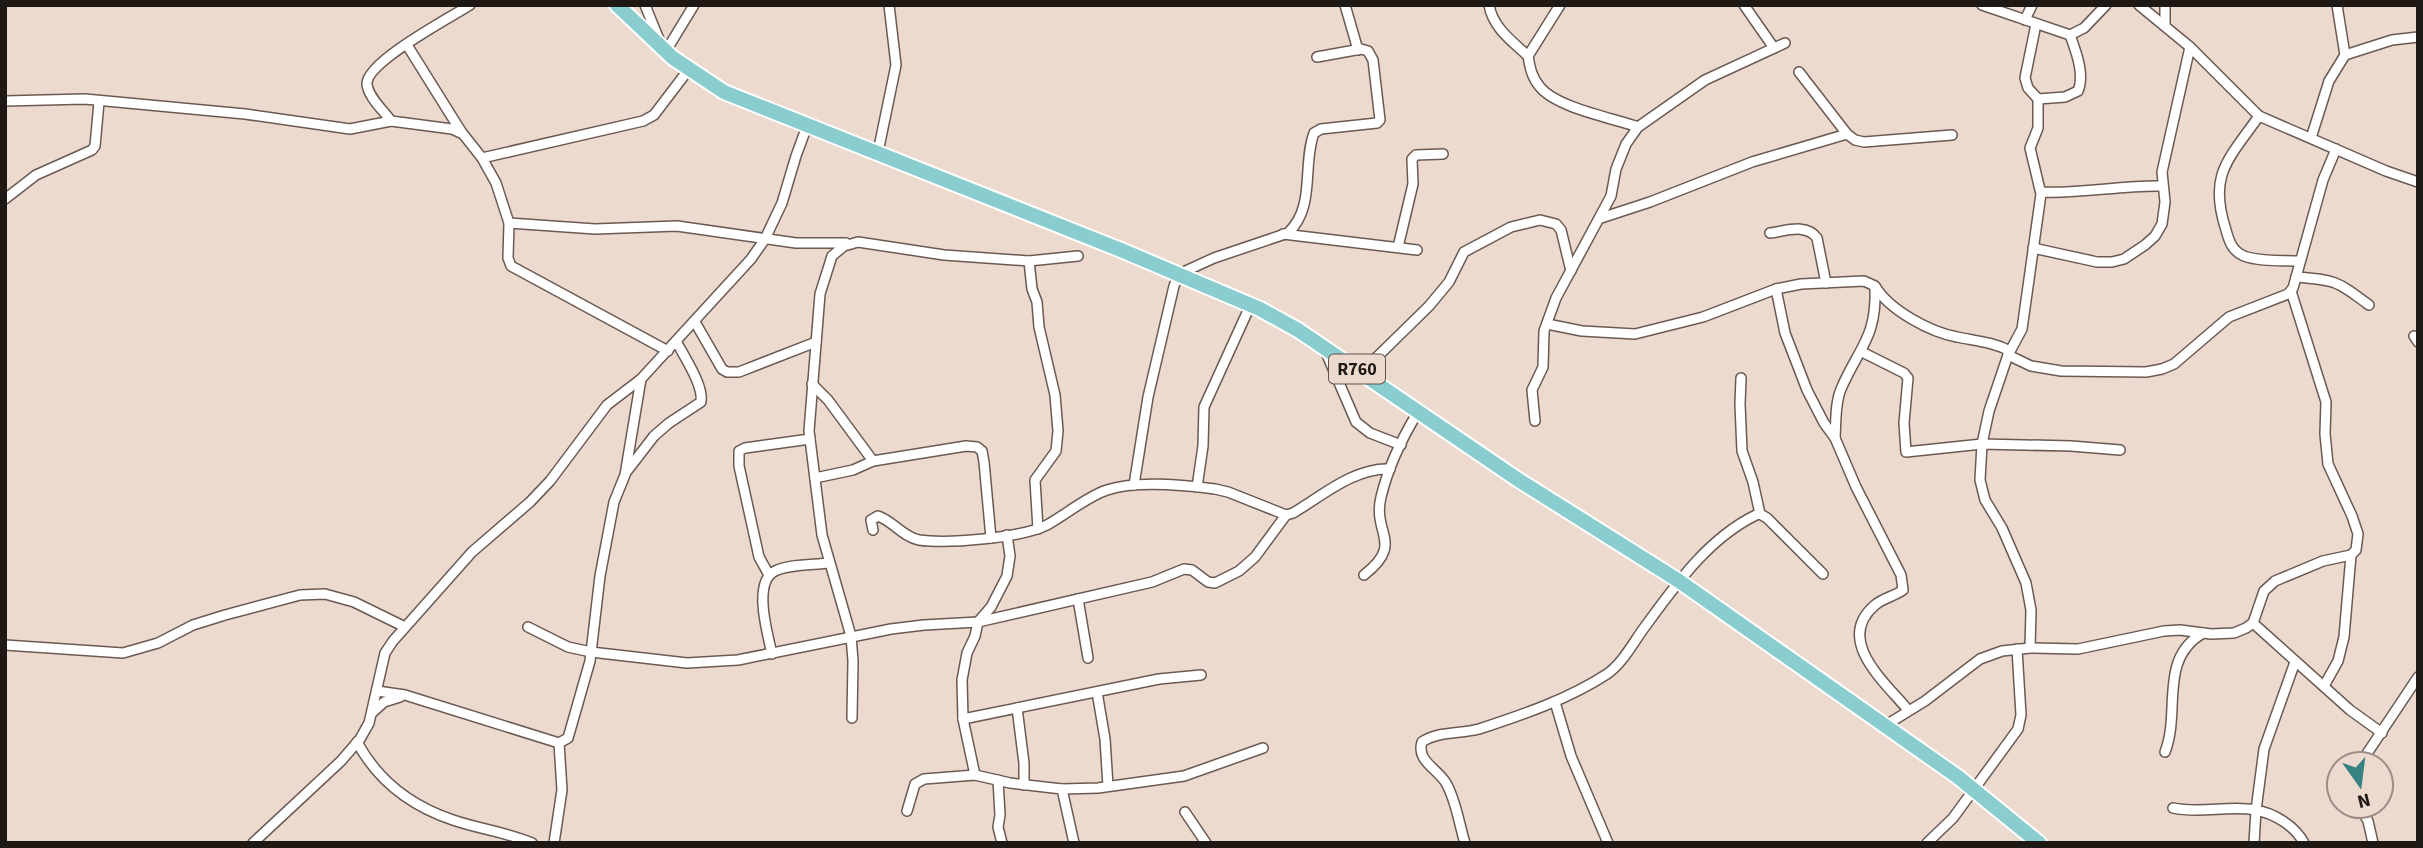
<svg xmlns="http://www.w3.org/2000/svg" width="2423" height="848" viewBox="0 0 2423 848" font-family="'Source Sans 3',sans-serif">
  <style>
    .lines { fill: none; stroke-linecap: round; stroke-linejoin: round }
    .minor-casing { stroke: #6a5a51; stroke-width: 12 }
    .primary-casing { stroke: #fff; stroke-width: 18 }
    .minor { stroke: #fff; stroke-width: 9 }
    .primary { stroke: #8acdce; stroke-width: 14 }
    .labels { text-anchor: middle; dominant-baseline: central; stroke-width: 5; stroke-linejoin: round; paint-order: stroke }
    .shield { fill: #eddacf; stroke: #5d534d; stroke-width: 2 }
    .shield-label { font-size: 18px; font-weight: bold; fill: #1f1915 }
  </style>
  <rect width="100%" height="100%" fill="#eddacf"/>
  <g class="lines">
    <g class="minor-casing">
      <g id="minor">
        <path d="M645,5L660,42"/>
        <path d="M1345,5L1358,50"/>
        <path d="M1489,5C1493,28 1512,41 1528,56"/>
        <path d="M1560,5L1528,56C1530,68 1532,78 1540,87C1557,108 1613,118 1638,127"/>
        <path d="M1744,5L1774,48"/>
        <path d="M1982,5L2070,35L2084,28L2106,5"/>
        <path d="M2139,5L2190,47L2259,116L2386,171L2418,182"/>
        <path d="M2165,5V25"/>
        <path d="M2337,5L2345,55"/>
        <path d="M2025,20L2032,5"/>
        <path d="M407,45L462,133"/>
        <path d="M666,51L694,5"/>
        <path d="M1799,72L1847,134L1855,140L1864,142L1952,135"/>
        <path d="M2038,99L2065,97L2078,91C2085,74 2076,52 2070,35"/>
        <path d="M5,101L85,99L245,114L350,129L391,121L452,129L463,134L482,158L496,183L509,223L508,258L511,266L668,351"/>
        <path d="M2259,116C2228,160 2208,175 2226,230C2229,241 2232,251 2244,256C2260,262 2282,260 2299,261"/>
        <path d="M391,121C384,111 368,97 367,84C366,62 451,17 470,5"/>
        <path d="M2311,138L2329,81L2345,55L2392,40L2418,37"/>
        <path d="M878,152L896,65L889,5"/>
        <path d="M482,158L643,121L654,115L689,69"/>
        <path d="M2041,192C2082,194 2121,185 2162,186"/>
        <path d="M5,199L36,175L92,150L95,146L99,102"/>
        <path d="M1601,218L1650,202L1752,162L1847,134"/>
        <path d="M509,223L595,229L677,226L796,243H846"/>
        <path d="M1770,233C1786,231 1806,223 1817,238L1826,283"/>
        <path d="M1283,234L1417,250"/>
        <path d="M1398,247L1413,184L1412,159L1416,155L1443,154"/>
        <path d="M2033,248L2097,262H2112L2124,259L2145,245L2155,236L2162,224L2165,202L2162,172L2190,47"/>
        <path d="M1029,261L1032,289L1037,302L1039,327L1055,395L1058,431L1056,451L1035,480L1038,529"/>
        <path d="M2296,277C2336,280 2337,281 2369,305"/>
        <path d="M1776,289L1785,333L1807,390L1824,423L1835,438L1856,487L1901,575L1903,590C1895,596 1883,598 1875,605C1834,640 1885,682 1908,710"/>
        <path d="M695,322L722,369L727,372H739L816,342"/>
        <path d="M1547,324L1582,331L1635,334L1703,317L1776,289L1801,284L1864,281L1875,286C1889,310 1930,332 1957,337C1976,341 1993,342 2010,351"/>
        <path d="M2414,336L2418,342"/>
        <path d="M1324,348L1356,422L1370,433L1401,445"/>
        <path d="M1862,352L1904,373L1908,378L1904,423L1906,452L1982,444L2071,446L2120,450"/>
        <path d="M2008,355L2031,366L2061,371L2146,372L2162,369L2174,364L2229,317L2288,294L2293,288L2323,180L2336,149"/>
        <path d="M1359,371L1377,357L1429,306L1449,282L1464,252L1511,227L1540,220L1556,224L1561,230L1571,271"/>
        <path d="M1741,378L1740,404L1742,451L1753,482L1760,514"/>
        <path d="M812,384L828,400L873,461"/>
        <path d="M1535,421L1532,390L1543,367L1544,331L1556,298L1611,196L1616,169L1626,144L1638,127L1705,80L1785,43"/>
        <path d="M1835,438C1836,423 1835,403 1841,389C1859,347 1877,338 1875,287"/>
        <path d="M627,471L654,436L669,423L701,402C704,386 684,356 676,341"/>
        <path d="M815,478L853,470L873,461L966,446L977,447L982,451L984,462L991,538"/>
        <path d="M1134,485L1148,397L1174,286L1179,274L1214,258L1288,233C1316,207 1302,165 1314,133L1321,129L1377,123L1380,120L1373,60L1368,51L1361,49L1317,57"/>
        <path d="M1197,487L1203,446L1204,407L1250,306"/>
        <path d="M873,530L871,520L878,516C893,521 903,537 919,540C948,544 1021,538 1047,525C1067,514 1086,497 1107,490C1137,480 1184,485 1215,489L1228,492L1286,515L1293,513C1322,496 1355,467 1390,469"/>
        <path d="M769,575L759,557L739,466V451L745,448L810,439"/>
        <path d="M1364,575C1405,543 1372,534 1381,497C1388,468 1402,438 1418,412"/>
        <path d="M1078,599L1088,658"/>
        <path d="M2253,623L2350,710L2382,733"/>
        <path d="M528,627L568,647L591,652L687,663L738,660L891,629L924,625L978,622L1152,582L1184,569L1192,570L1208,582L1215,583L1239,571L1255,557L1286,515"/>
        <path d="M5,645L123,653L158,643L193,625L225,615L300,595L325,594L354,602L405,627"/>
        <path d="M2030,648L2031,610L2026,583L2002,528L1985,500L1980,480L1982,444L1989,411L2008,355L2022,329L2041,194L2030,148L2038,128V99L2028,88L2025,78L2036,24"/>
        <path d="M772,654C768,635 752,582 775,571C789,564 813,565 829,563"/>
        <path d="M2324,686L2338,661L2344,637L2351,555"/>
        <path d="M377,691L405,695L559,743L568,738L590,661L600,576L614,502L625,475L641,379"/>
        <path d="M1097,692L1105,739L1108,786"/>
        <path d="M1555,702L1571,756L1608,843"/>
        <path d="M1017,708L1024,763V785"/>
        <path d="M373,712L384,702L400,697"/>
        <path d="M852,718L853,661L851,636L822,535L809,431L820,294L832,256L844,246L858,242L944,255L1029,261L1078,256"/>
        <path d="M963,719L1159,679L1201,675"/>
        <path d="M1886,725L1925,701L1980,659L2002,651L2030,648L2078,649L2164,631L2180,630L2211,634L2234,633L2246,628L2253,623L2264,591L2275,581L2323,561L2351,555L2356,550L2358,534L2352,516L2328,464L2325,434L2326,402L2291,291"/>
        <path d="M357,742C378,781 411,806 453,820C479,829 506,832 532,843"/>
        <path d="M2165,752C2181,711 2158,659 2203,633"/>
        <path d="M2360,764L2418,677"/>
        <path d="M975,775L963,719L962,680L967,653L975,636L978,622L991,607L1007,576L1010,556L1007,535"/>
        <path d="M998,780L1000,815L998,827L1002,843"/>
        <path d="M1062,789L1098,788L1184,776L1263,748"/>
        <path d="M2359,806L2368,821L2373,843"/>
        <path d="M2173,808C2200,814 2230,805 2255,810C2274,813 2295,826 2304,843"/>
        <path d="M907,811L915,784L924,779L975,775L1010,783L1062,789L1074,843"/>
        <path d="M1185,812L1206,843"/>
        <path d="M253,843L341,761L360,739L369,723L385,653L393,641L472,552L530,502L550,481L607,405L641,379L751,259L765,239L782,203L796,156L807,126"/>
        <path d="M554,843L562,790L559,743"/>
        <path d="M1465,843C1459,824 1456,800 1446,783C1437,768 1416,761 1422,742C1437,731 1461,734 1479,729C1522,715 1569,699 1607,674C1622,664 1633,643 1644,628C1675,586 1707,539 1756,515L1760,514L1767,518L1823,574"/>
        <path d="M1927,843L1953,818L2018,729L2021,715L2017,649"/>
        <path d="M2254,843L2256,810L2264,749L2295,662"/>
      </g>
    </g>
    <g class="primary-casing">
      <path id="primary" d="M617,5L673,58L724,92L1121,250L1260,309L1298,330L1517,479L1679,581L1958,777L2039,843"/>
    </g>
    <use href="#minor" class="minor"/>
    <use href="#primary" class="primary"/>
  </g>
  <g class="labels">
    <rect class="shield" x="1329" y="354.5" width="56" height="29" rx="5"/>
    <g class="shield-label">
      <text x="1357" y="369">R760</text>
    </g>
  </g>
  <rect width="2423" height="848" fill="none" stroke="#1f1915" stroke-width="14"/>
  <g transform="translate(2360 785) rotate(166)"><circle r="33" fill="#eddacf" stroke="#9b8d85" stroke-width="2"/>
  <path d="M0-5L12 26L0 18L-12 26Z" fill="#388182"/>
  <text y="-10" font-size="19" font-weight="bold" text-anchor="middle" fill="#1f1915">N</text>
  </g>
</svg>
